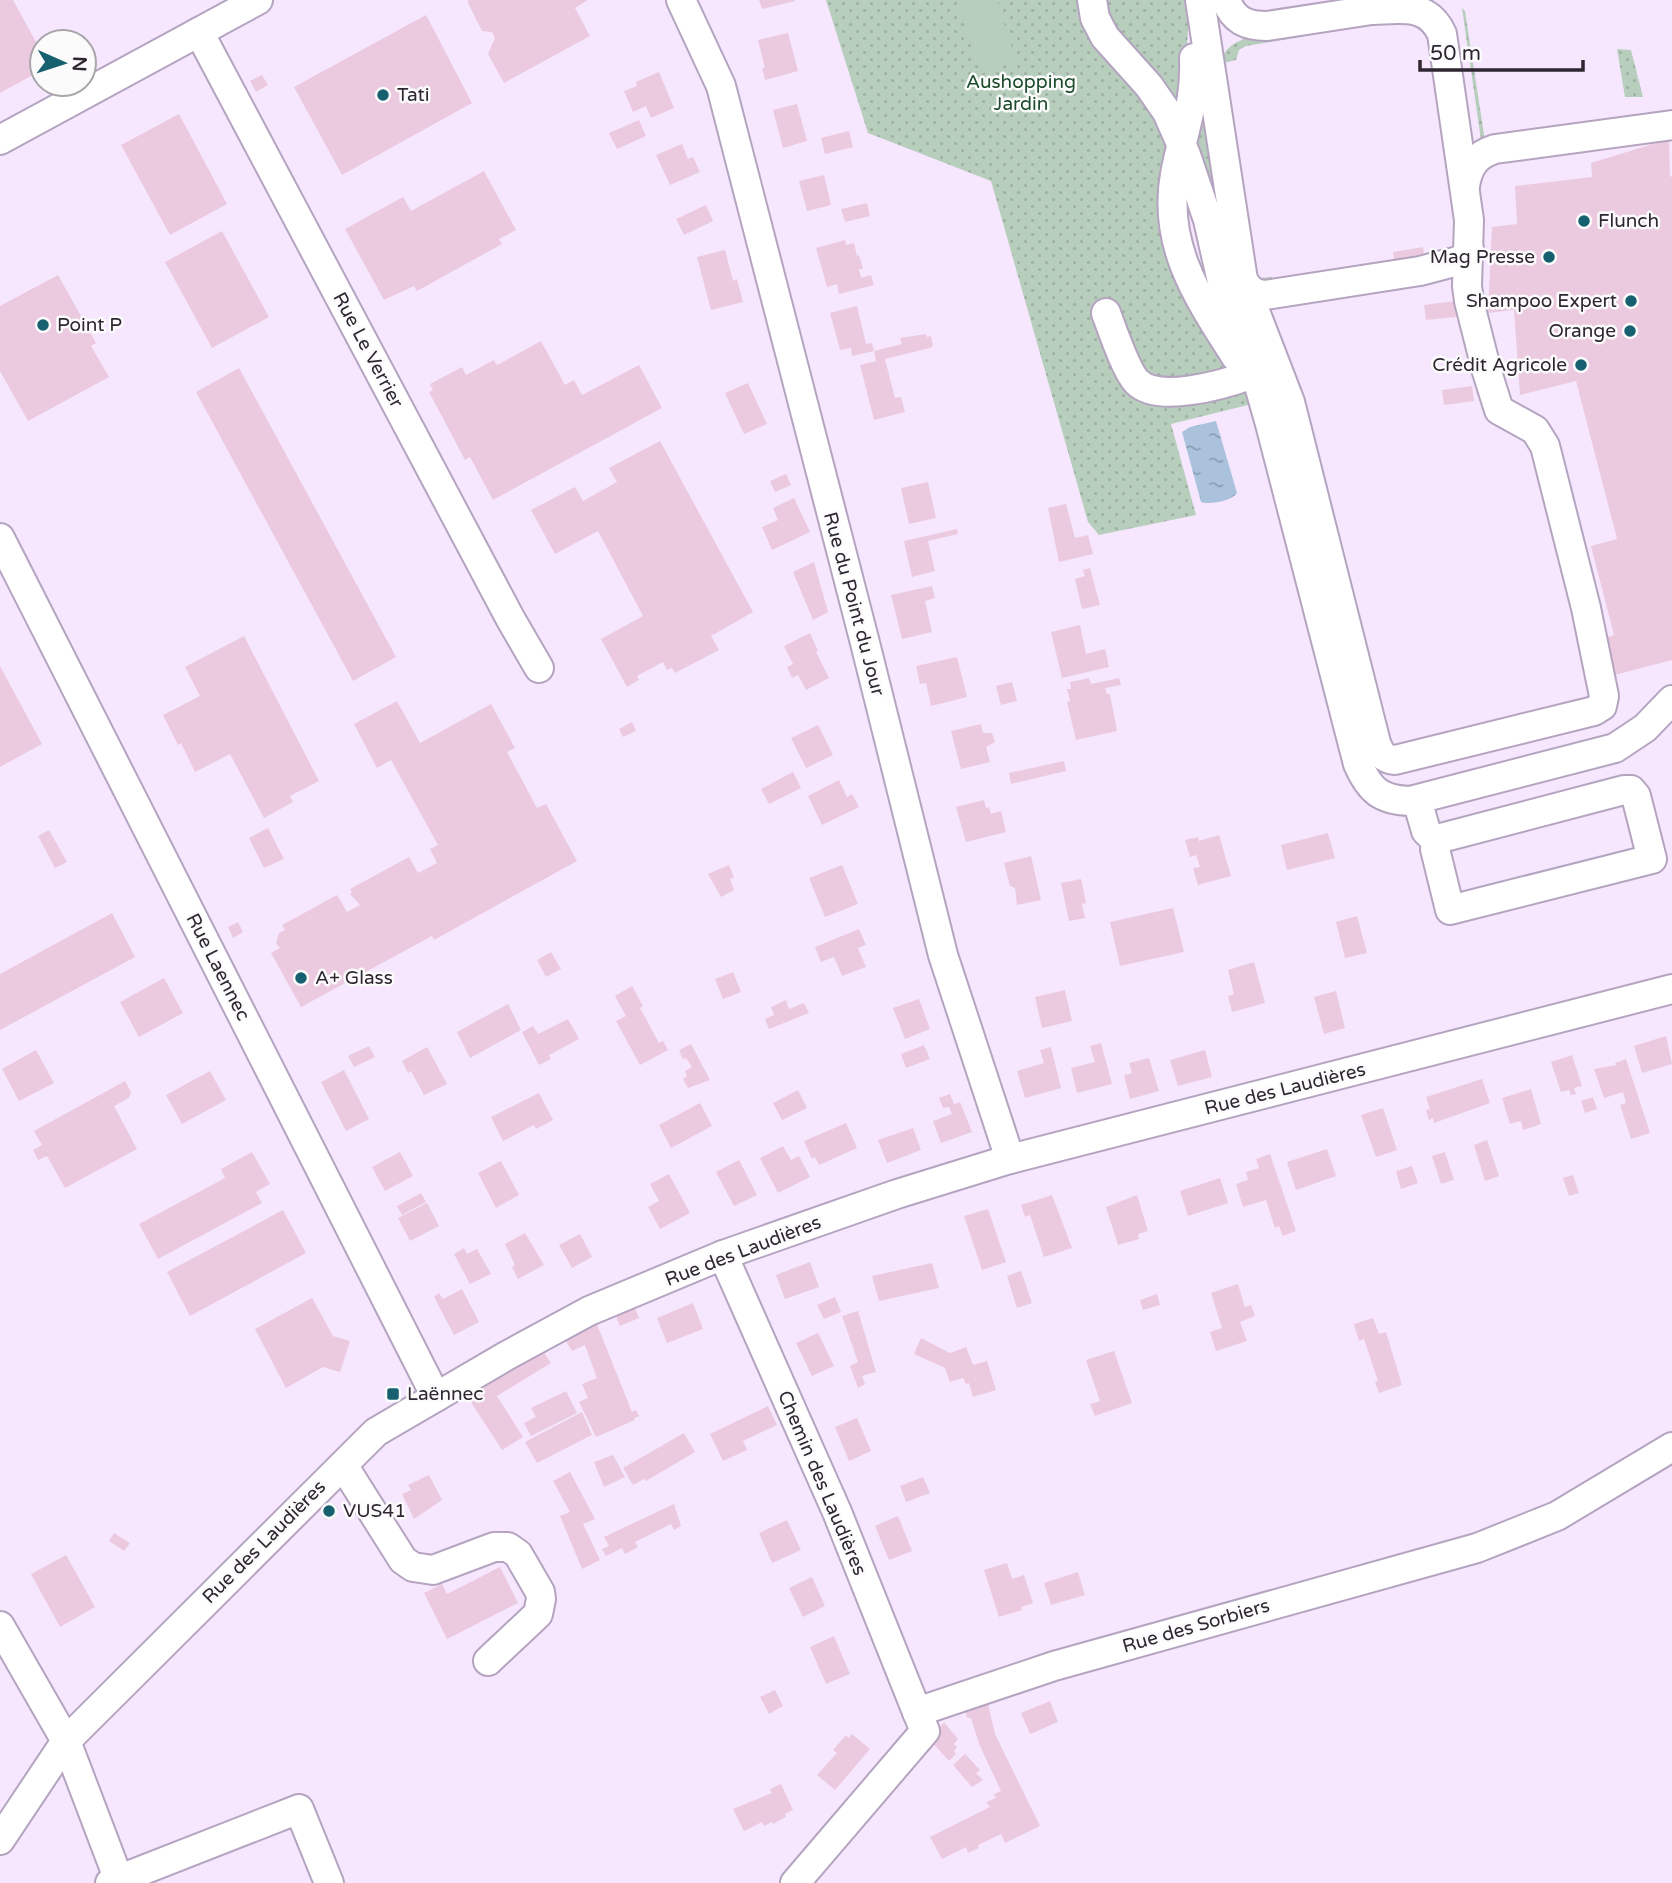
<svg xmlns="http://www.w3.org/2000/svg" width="1672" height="1883" viewBox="0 0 1672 1883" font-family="'Varela Round',sans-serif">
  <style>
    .grass { fill: url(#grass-dots) }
    .garden { fill: #b8cebd }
    .water { fill: url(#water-ripples) }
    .building { fill: #ebcae0 }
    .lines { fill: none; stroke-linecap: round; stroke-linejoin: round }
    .minor-casing { stroke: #b5a4c0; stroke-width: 32 }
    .minor { stroke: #fff; stroke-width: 28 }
    .poi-dot { fill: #17606f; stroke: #fbfbfb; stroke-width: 2.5 }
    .labels { text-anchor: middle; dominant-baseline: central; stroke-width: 5; stroke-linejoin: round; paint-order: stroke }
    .park-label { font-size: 19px; fill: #1b4b2a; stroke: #fbfbfb }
    .poi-label { font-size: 19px; fill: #2e2732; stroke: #fbfbfb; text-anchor: start }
    .street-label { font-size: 19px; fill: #2e2732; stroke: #fbfbfb }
  </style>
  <defs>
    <pattern id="grass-dots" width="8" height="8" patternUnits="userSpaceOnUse" patternTransform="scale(1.75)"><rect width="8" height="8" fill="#b8cebd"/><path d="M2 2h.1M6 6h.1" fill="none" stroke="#9eb1a3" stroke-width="1.8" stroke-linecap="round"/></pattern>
    <pattern id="water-ripples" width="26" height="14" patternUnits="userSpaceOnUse" patternTransform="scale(1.75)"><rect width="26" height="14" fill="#aac2dc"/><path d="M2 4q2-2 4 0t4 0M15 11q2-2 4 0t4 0" fill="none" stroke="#8b9eb3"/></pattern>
  </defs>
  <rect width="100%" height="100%" fill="#f6e7ff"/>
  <g class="grass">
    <path d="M826,0H1083L1176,146L1167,185L1252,404L1171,424L1196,515L1099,535L1088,522L991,181L868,133Z"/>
    <path d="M1100,0H1190L1182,126L1117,40Z"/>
    <path d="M1462,8L1465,11L1485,141L1481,140Z"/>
    <path d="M1330,27V32L1246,46L1239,50L1236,60L1224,63L1258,278L1272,277L1270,282H1255L1220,61C1226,49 1231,44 1244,39Z"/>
    <path d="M1617,49L1631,50L1643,97H1625Z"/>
    <path d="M1201,73L1227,253L1191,136Z"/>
  </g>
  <path class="garden" d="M956,0H997L1016,61L981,74Z"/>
  <path class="water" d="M1216,421L1237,493C1231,501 1211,505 1201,502L1182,432L1190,427Z"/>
  <g class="building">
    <path d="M0,0H13L42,53V70L0,93Z"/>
    <path d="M468,0H588L575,8L590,36L504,83L488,54L495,38L492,32L482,31L468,3Z"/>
    <path d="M759,0H795V1L762,9Z"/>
    <path d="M426,15L472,103L342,175L294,87Z"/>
    <path d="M788,33L798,71L765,80L762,68H765L758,40Z"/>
    <path d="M659,72L674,108L651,118L646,106L633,112L624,91L637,86L636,82Z"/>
    <path d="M262,75L268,85L256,92L250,81Z"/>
    <path d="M797,104L807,141L783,148L773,110Z"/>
    <path d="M179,114L227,204L170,235L121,145Z"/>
    <path d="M639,120L646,136L617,149L609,133Z"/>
    <path d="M849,131L853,147L825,154L821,138Z"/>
    <path d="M1669,139L1670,177L1672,176V660L1611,676L1602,639L1614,635L1591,546L1617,539L1576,381L1520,395L1514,310L1488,313L1492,227L1517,224L1515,186L1592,177L1591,163Z"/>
    <path d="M682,144L688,159L693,157L700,172L670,185L656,155Z"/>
    <path d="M484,171L516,230L499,239L502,244L417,291L414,286L384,300L345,229L403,197L411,211Z"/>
    <path d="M824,175L831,205L807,211L799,181Z"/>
    <path d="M867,203L870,216L845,222L841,209Z"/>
    <path d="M706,205L713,221L684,235L676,219Z"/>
    <path d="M222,231L269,317L212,348L165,262Z"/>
    <path d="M845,240L846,245L854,243L857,256L859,255L863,269H859L861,278L871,275L874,285L839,294L837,284L827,287L816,248Z"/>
    <path d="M1423,247L1425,262L1395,267L1393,252Z"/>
    <path d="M725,250L733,281L737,279L743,302L711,310L697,257Z"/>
    <path d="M58,275L96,343L91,346L109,377L28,421L0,371V306Z"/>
    <path d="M1455,301L1456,317L1426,320L1424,305Z"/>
    <path d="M857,306L866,344L872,343L874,351L852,356L851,348L840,350L830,313Z"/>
    <path d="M926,334L927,337L931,336L933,346L930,348L885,359L895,398L901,397L905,412L874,420L860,365L876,361L874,351L902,344L900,338Z"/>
    <path d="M541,341L565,385L574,380L582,395L639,365L662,408L493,500L470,457L465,460L429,392L433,390L430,384L462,367L466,375L494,360L497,365Z"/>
    <path d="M239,368L396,657L353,681L196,392Z"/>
    <path d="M748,383L767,424L744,434L725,393Z"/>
    <path d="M1472,386L1474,401L1444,405L1442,390Z"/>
    <path d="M660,441L753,612L711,636L719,650L675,673L672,668L667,670L663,662L637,676L639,680L627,687L601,639L643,616L598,531L555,554L531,510L575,487L583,501L617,482L609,468Z"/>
    <path d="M786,474L791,485L775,492L770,481Z"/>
    <path d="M928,482L936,518L909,524L901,488Z"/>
    <path d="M794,498L810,532L772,550L762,527L778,520L773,508Z"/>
    <path d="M1066,504L1075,538L1088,535L1093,554L1059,562L1048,508Z"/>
    <path d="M957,529L958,534L928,541L935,571L912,577L904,541Z"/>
    <path d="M814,562L828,612L813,620L793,572Z"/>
    <path d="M1090,568L1100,605L1082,609L1075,579L1085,576L1083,570Z"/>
    <path d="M932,586L935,598L925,601L932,632L902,639L891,595Z"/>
    <path d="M1080,625L1086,654L1105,649L1109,667L1062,678L1051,632Z"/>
    <path d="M810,633L818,651L816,652L829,678L806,690L798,675L792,678L787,667L793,664L784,646Z"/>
    <path d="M244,636L319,781L290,796L293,802L264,818L230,754L195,772L181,743L178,745L163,715L200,696L185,667Z"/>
    <path d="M957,657L967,697L931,706L926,683L920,684L916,666Z"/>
    <path d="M0,666L42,744L0,767Z"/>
    <path d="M1089,678L1091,684L1119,678L1121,685L1105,688L1107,694H1110L1117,731L1076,740L1067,702L1070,701L1067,689H1071L1070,682Z"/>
    <path d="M1012,682L1017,701L1001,705L996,686Z"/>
    <path d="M397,701L420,743L491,704L515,748L507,752L537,808L546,804L577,861L434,940L432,936L301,1007L271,953L280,948L276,943L279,933L285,930L282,925L337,895L347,912L360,905L350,894L352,892L350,889L409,857L418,873L437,863L430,849L438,845L391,760L377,768L354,724Z"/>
    <path d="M632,722L636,731L623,737L619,729Z"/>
    <path d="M981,724L983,733H992L995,742L986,747L990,762L961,769L951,731Z"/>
    <path d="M818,725L833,755L806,768L791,738Z"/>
    <path d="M1064,761L1066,771L1011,784L1009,773Z"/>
    <path d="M793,772L801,788L769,804L761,789Z"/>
    <path d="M839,780L847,797L852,794L859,807L822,825L808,796Z"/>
    <path d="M984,800L986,808L989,807L991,814L1001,811L1006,832L966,842L956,807Z"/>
    <path d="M268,828L284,859L264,868L249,838Z"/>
    <path d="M49,830L67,862L55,868L38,836Z"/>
    <path d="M1328,833L1335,858L1287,870L1281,845Z"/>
    <path d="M1219,835L1231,876L1198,885L1193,868L1200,867L1196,855L1190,857L1185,840L1198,837L1199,841Z"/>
    <path d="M1031,856L1041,900L1017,905L1015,888L1010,886L1004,863Z"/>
    <path d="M729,865L734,877L730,879L734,890L721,897L708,874Z"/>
    <path d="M842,865L858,904L825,917L809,878Z"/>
    <path d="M1081,879L1086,903L1082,904L1085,918L1069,921L1061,883Z"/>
    <path d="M1173,908L1184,952L1120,966L1110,922Z"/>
    <path d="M112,913L135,957L0,1030V974Z"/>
    <path d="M1357,916L1367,953L1345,958L1336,922Z"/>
    <path d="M238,922L243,932L233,938L228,927Z"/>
    <path d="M859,929L866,945L858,948L866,967L842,976L834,957L821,962L815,947Z"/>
    <path d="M551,952L561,969L546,977L537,960Z"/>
    <path d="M1254,962L1265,1003L1232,1012L1228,996L1234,994L1228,970Z"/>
    <path d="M733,972L741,992L723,999L715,979Z"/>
    <path d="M164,978L183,1013L139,1037L120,1002Z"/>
    <path d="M632,986L643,1006L640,1008L659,1043L663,1041L668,1050L640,1065L616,1021L626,1016L615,996Z"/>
    <path d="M1065,990L1072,1021L1042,1028L1035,997Z"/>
    <path d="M1336,991L1345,1028L1324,1034L1314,997Z"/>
    <path d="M919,999L930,1029L905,1039L893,1008Z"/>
    <path d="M786,1000L789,1009L804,1003L809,1013L769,1029L765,1019L774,1015L771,1007Z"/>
    <path d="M508,1004L521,1030L470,1058L457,1032Z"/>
    <path d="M568,1019L579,1039L549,1055L551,1059L539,1065L522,1032L533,1026L538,1034Z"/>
    <path d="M1666,1036L1672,1064L1642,1073L1634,1046Z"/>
    <path d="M1101,1043L1112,1084L1077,1093L1071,1068L1095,1062L1090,1046Z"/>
    <path d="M691,1044L710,1080L688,1088L683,1079L687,1076L685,1071L692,1067L686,1058L683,1059L679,1050Z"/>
    <path d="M924,1045L930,1059L906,1068L901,1054Z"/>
    <path d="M369,1046L375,1057L354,1067L348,1056Z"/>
    <path d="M427,1047L447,1084L424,1095L411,1071L408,1073L402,1061Z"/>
    <path d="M1051,1047L1061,1088L1025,1098L1017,1071L1044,1063L1040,1050Z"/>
    <path d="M36,1050L54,1083L19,1101L2,1069Z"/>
    <path d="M1205,1050L1212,1077L1178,1086L1170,1060Z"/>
    <path d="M1572,1055L1582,1086L1574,1088L1576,1094L1571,1095L1569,1090L1561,1092L1551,1062Z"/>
    <path d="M1149,1058L1159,1091L1130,1099L1124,1075L1132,1073L1129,1063Z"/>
    <path d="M1626,1059L1650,1133L1631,1139L1620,1105L1626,1103L1623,1092L1604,1098L1594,1069L1616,1065L1615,1063Z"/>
    <path d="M344,1070L369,1119L346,1131L321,1082Z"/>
    <path d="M210,1071L226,1100L182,1124L166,1095Z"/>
    <path d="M1482,1079L1490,1103L1434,1123L1433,1118L1429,1120L1426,1110L1430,1109L1426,1097Z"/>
    <path d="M125,1081L131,1092L129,1098L114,1106L137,1149L65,1188L47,1156L38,1160L33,1150L42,1145L34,1131Z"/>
    <path d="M1531,1089L1541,1124L1523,1130L1521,1121L1510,1124L1502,1098Z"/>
    <path d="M798,1090L807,1108L782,1120L773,1103Z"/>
    <path d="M539,1093L553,1120L536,1129L534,1125L503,1141L491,1117Z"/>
    <path d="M950,1094L954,1104L960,1102L972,1132L941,1143L933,1121L952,1114L949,1107L943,1108L939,1098Z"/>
    <path d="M1593,1097L1597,1109L1585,1113L1581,1101Z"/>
    <path d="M700,1103L712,1126L671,1148L659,1125Z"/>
    <path d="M1383,1108L1397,1150L1376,1157L1361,1115Z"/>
    <path d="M846,1123L857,1148L819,1165L815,1157L812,1159L804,1141Z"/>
    <path d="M913,1128L921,1150L887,1163L878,1140Z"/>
    <path d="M1487,1140L1499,1176L1485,1181L1474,1145Z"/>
    <path d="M783,1146L791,1160L799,1156L810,1177L778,1193L760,1158Z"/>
    <path d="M1327,1149L1336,1176L1296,1190L1287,1162Z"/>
    <path d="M252,1152L270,1184L256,1192L262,1203L158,1259L139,1224L225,1178L221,1169Z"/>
    <path d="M400,1152L413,1176L385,1191L372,1167Z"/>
    <path d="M1445,1152L1454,1180L1441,1184L1432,1156Z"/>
    <path d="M1270,1154L1296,1231L1283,1236L1279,1226L1275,1228L1266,1200L1243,1207L1236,1184L1248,1180L1246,1172L1259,1168L1256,1159Z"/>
    <path d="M739,1160L757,1195L734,1206L716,1172Z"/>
    <path d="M501,1161L519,1195L496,1208L478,1173Z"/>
    <path d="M1412,1166L1418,1183L1401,1189L1396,1171Z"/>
    <path d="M669,1174L690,1213L660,1229L648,1207L659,1201L650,1184Z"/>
    <path d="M1573,1175L1579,1193L1569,1196L1563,1178Z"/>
    <path d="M1220,1178L1228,1203L1188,1216L1180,1191Z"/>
    <path d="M421,1193L426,1202L402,1215L397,1206Z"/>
    <path d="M1052,1195L1072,1248L1044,1257L1030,1215L1025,1217L1021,1205Z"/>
    <path d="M1137,1195L1148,1231L1138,1234L1139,1239L1118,1245L1106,1207Z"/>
    <path d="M427,1203L439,1226L410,1241L398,1218Z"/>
    <path d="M988,1209L1006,1262L982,1270L964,1216Z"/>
    <path d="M283,1210L306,1253L190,1316L167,1272Z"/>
    <path d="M525,1233L544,1265L518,1279L512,1267L515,1265L505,1244Z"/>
    <path d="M580,1234L592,1257L572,1268L559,1245Z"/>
    <path d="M464,1248L467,1254L477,1249L491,1274L470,1284L454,1254Z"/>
    <path d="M810,1262L819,1287L785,1299L776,1275Z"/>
    <path d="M932,1263L939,1288L879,1301L872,1276Z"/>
    <path d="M1021,1271L1032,1303L1017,1308L1007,1276Z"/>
    <path d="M1238,1284L1245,1307L1251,1305L1255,1316L1240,1322L1247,1341L1216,1351L1210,1332L1222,1328L1211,1293Z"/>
    <path d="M462,1289L479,1322L454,1335L434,1297L439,1293L443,1299Z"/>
    <path d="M1157,1294L1160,1305L1143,1310L1140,1300Z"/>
    <path d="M835,1297L841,1312L824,1319L817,1305Z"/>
    <path d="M312,1298L333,1336L350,1341L340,1372L323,1367L286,1388L255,1329Z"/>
    <path d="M693,1303L703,1329L667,1343L657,1318Z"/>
    <path d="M634,1306L639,1318L620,1326L615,1314Z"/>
    <path d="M858,1311L876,1372L862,1376L865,1384L858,1388L850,1366L858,1362L842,1316Z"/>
    <path d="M1373,1318L1379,1334L1386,1332L1402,1385L1379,1393L1375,1382L1378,1381L1364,1339L1359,1341L1354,1324Z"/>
    <path d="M596,1322L632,1412L636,1410L639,1416L634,1418L635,1420L596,1437L579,1402L588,1398L582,1384L597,1378L585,1345L572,1351L564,1338Z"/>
    <path d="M818,1333L834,1366L812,1376L796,1343Z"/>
    <path d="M921,1338L950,1353L966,1347L973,1365L987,1361L996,1390L973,1397L969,1383L966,1384L963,1378L950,1382L945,1368L914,1354Z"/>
    <path d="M542,1350L551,1363L497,1396L523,1437L502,1450L467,1396Z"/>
    <path d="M1114,1351L1132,1403L1095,1416L1090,1404L1100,1401L1086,1360Z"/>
    <path d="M566,1391L577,1413L531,1436L524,1423L536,1417L531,1408Z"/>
    <path d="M768,1406L777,1425L743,1441L747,1450L723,1461L710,1434Z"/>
    <path d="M582,1412L592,1435L537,1463L525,1442Z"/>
    <path d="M857,1418L871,1451L849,1461L835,1427Z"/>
    <path d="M684,1433L695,1452L646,1481L644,1479L633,1485L623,1468Z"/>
    <path d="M613,1455L625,1477L604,1487L594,1462Z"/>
    <path d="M570,1472L595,1519L583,1524L600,1560L582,1569L560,1516L570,1512L553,1481Z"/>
    <path d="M429,1475L442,1500L414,1519L402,1494L411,1490L408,1485Z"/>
    <path d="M923,1477L930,1493L906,1502L900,1486Z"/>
    <path d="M332,1503L338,1508L326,1520L321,1514Z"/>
    <path d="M674,1504L681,1526L674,1530L671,1524L635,1542L638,1547L625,1554L622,1548L606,1556L602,1549L609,1546L604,1537Z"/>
    <path d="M898,1516L912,1551L889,1560L875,1526Z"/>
    <path d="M787,1520L801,1550L772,1563L759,1533Z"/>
    <path d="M114,1533L130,1543L124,1551L109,1541Z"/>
    <path d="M66,1555L95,1607L60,1627L31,1574Z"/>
    <path d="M1007,1563L1012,1579L1024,1575L1033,1603L1021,1607L1022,1610L999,1617L984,1570Z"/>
    <path d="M500,1567L518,1603L447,1639L424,1593L442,1584L447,1594Z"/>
    <path d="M1078,1572L1085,1595L1051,1605L1044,1583Z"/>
    <path d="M812,1577L825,1606L803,1617L789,1588Z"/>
    <path d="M834,1636L850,1674L826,1684L810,1647Z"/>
    <path d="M775,1690L783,1706L769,1714L760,1697Z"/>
    <path d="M986,1695L995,1734L1040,1826L1005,1843L1001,1834L978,1845L979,1848L968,1853L966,1847L942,1859L930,1837L990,1807L986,1802L996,1798L994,1794L1001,1791L979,1744L971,1718H967L964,1703Z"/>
    <path d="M1050,1701L1058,1722L1030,1734L1021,1713Z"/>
    <path d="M944,1722L958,1739L954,1744L957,1747L954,1751L956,1754L949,1761L930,1740Z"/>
    <path d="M852,1734L870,1749L835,1790L817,1775L837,1753L833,1750L846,1735L849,1738Z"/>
    <path d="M965,1754L980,1770L976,1773L983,1780L972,1787L953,1765Z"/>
    <path d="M781,1784L793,1810L785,1814L786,1817L773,1824L772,1822L764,1826L762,1822L744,1831L733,1809L772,1793L770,1789Z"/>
  </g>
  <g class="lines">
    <g class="minor-casing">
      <g id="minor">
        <path d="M681,0L721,86L864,639L943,955L1010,1159"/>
        <path d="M1092,0L1095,18L1105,37L1149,86L1167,112L1186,155L1208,220L1225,295L1258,382L1270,424L1358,764C1370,791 1381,800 1410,801L1615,748L1645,728L1672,700"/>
        <path d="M1200,0L1243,280L1290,402L1376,743C1380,753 1383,759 1395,760L1594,711L1602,706L1604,696L1586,608L1545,446L1535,430L1499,410L1487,372L1469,301L1467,286L1469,220L1442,34C1428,3 1402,9 1373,10"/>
        <path d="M1226,0C1233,20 1246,26 1267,26L1391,7"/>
        <path d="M199,32L510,618L539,668"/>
        <path d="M1194,58C1196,102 1183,132 1175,174C1162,246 1199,299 1236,357"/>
        <path d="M0,140L258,0"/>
        <path d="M1465,186C1468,166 1476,155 1495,149L1672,125"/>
        <path d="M1243,280C1249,290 1254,294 1265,295L1420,271L1458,261L1466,256L1469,249"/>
        <path d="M1106,313C1112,329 1126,371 1137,382C1158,403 1222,385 1247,376"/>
        <path d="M0,538L436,1397"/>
        <path d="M1417,800L1426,831L1436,841L1435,849L1450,910L1652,859L1636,796L1631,790H1624L1441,838L1436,841"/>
        <path d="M723,1255L837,1512L917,1712"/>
        <path d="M343,1465L403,1560L413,1567L433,1570L494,1547H508L518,1554L540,1592L541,1599L538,1614L488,1661"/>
        <path d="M0,1626L66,1741L120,1883"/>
        <path d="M0,1840L66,1741L376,1432L506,1356L589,1311L723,1255L897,1194L1010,1159L1672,989"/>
        <path d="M110,1883L299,1809L329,1883"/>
        <path d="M795,1883L925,1731L917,1712L1054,1666L1477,1548L1557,1516L1672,1447"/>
      </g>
    </g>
    <use href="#minor" class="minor"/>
  </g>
  <g class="poi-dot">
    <circle cx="383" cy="95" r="7"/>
    <circle cx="1584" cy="221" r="7"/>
    <circle cx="1549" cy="257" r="7"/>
    <circle cx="1631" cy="301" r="7"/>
    <circle cx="43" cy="325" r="7"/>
    <circle cx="1630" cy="331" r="7"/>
    <circle cx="1581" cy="365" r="7"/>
    <circle cx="301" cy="978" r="7"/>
    <rect x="386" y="1387" width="14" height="14" rx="3.5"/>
    <circle cx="329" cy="1511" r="7"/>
  </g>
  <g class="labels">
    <g class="park-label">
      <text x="1021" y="82">Aushopping<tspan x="1021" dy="22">Jardin</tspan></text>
    </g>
    <g class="poi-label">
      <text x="397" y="95">Tati</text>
      <text x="1598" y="221">Flunch</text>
      <text x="1535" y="257" text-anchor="end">Mag Presse</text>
      <text x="1617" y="301" text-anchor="end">Shampoo Expert</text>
      <text x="57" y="325">Point P</text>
      <text x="1616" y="331" text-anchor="end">Orange</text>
      <text x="1567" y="365" text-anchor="end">Crédit Agricole</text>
      <text x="315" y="978">A+ Glass</text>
      <text x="407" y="1394">Laënnec</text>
      <text x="343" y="1511">VUS41</text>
    </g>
    <g class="street-label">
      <text transform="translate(368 350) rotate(62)">Rue Le Verrier</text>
      <text transform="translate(854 604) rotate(75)">Rue du Point du Jour</text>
      <text transform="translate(218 967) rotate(63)">Rue Laennec</text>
      <text transform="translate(1285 1089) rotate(-14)">Rue des Laudières</text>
      <text transform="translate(743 1251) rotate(-21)">Rue des Laudières</text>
      <text transform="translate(822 1483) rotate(67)">Chemin des Laudières</text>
      <text transform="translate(264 1542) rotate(-45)">Rue des Laudières</text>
      <text transform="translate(1196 1626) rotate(-16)">Rue des Sorbiers</text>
    </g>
  </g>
  <g transform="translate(63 63) rotate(93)"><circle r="33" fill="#fbfbfb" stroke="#a9a6ab" stroke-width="2"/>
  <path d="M0-5L12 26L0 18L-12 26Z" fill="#17606f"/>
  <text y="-10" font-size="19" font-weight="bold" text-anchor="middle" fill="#2e2732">N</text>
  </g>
  <path d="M1420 60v10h163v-10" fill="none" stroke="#2e2732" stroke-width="3.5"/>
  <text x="1430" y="60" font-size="21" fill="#2e2732" stroke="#fbfbfb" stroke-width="5" paint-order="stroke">50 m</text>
</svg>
